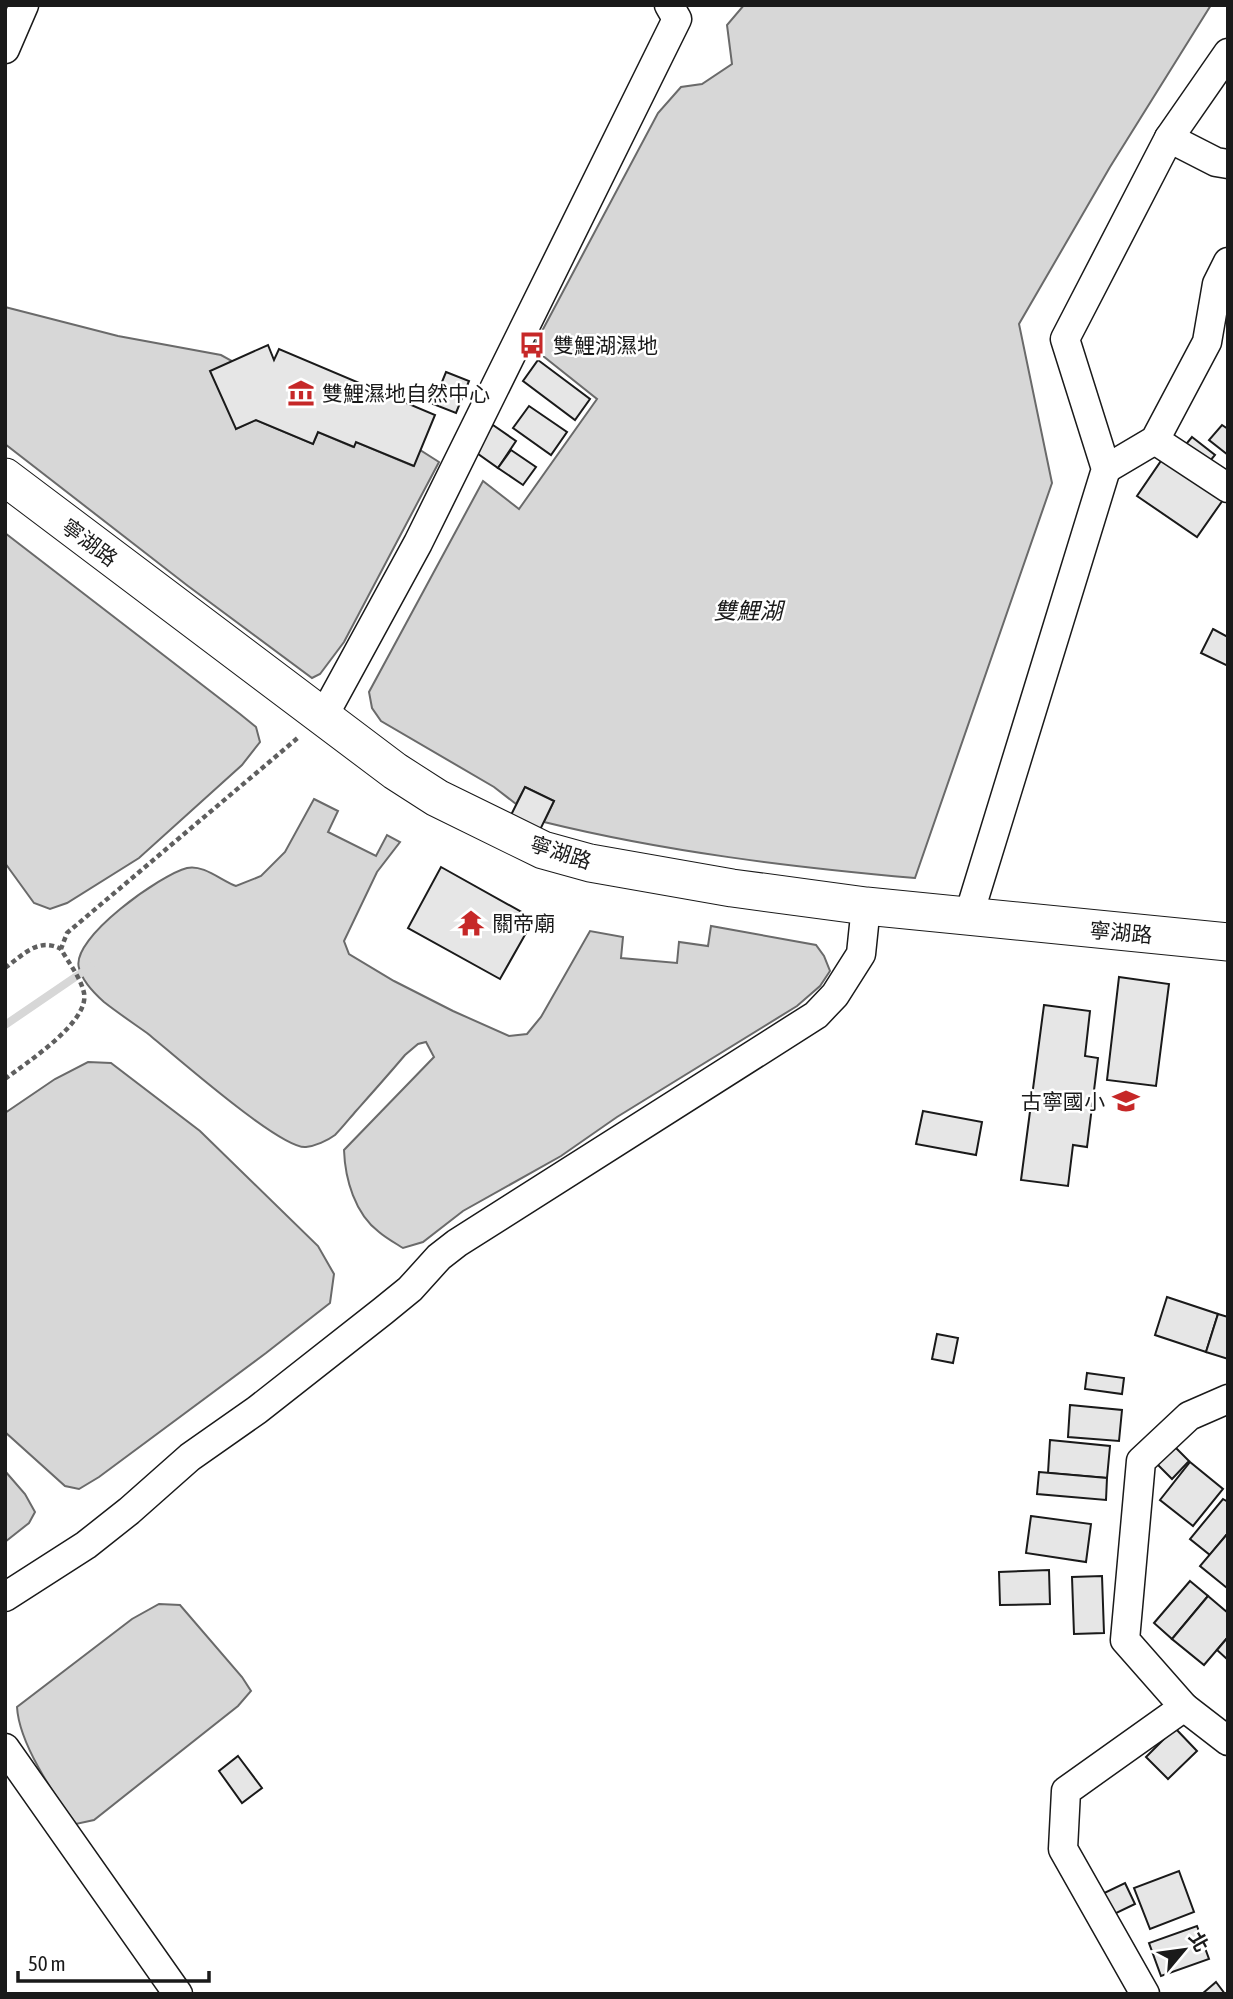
<svg xmlns="http://www.w3.org/2000/svg" width="1233" height="1999" viewBox="0 0 1233 1999" font-family="'Asap Condensed','Noto Sans TC',sans-serif">
  <style>
    .water { fill: #d7d7d7; stroke: #6a6a6a; stroke-width: 2 }
    .lines { fill: none; stroke-linecap: round; stroke-linejoin: round }
    .stream { stroke: #d7d7d7; stroke-width: 8 }
    .building { fill: #e6e6e6; stroke: #1a1a1a; stroke-width: 2 }
    .minor-casing { stroke: #1a1a1a; stroke-width: 31 }
    .major-casing { stroke: #1a1a1a; stroke-width: 39 }
    .path { stroke: #5f5f5f; stroke-width: 4.5; stroke-dasharray: 5 3.5; stroke-linecap: butt }
    .minor { stroke: #fff; stroke-width: 28 }
    .major { stroke: #fff; stroke-width: 37 }
    .labels { text-anchor: middle; dominant-baseline: central; stroke-width: 5; stroke-linejoin: round; paint-order: stroke }
    .poi-label { font-size: 21px; fill: #1a1a1a; stroke: #fff; text-anchor: start }
    .street-label { font-size: 21px; fill: #1a1a1a; stroke: #fff }
    .water-label { font-size: 23px; font-style: italic; fill: #1a1a1a; stroke: #fff }
  </style>
  <rect width="100%" height="100%" fill="#fff"/>
  <g class="water">
    <path d="M744,5H1211L1110,167L1019,324L1052,483L915,878C791,867 666,852 544,822L554,801L525,787L516,804L494,787L381,721L372,708L369,692L483,481L519,509L597,399L533,348L658,113L681,87L702,84L732,64L727,25Z"/>
    <path d="M5,307L118,336L221,355L232,361L236,429L256,420L313,444L318,432L353,447L356,442L413,466L420,450L439,462L344,642L320,674L312,678L188,586L5,444Z"/>
    <path d="M5,533L240,714L256,727L260,742L242,765L139,858L67,903L50,909L34,903L5,863Z"/>
    <path d="M314,799L338,811L328,832L376,856L387,835L400,842L377,872L344,941L349,954L394,981L453,1011L509,1036L527,1034L541,1017L590,931L623,937L621,958L677,963L679,942L708,946L711,926L816,945L824,956L830,971L820,986L797,1006L617,1117L561,1156L463,1211L423,1242L403,1248C395,1243 386,1238 379,1232C355,1214 345,1179 344,1150L434,1057L426,1042L418,1044L405,1055C389,1074 372,1093 356,1111C349,1119 342,1128 335,1135C327,1141 315,1146 306,1147C281,1150 172,1053 147,1033C133,1023 118,1013 104,1002C95,994 82,980 79,968C70,938 162,874 187,868C203,864 222,881 236,886L261,876L285,852Z"/>
    <path d="M88,1062L111,1063L200,1131L318,1246L334,1274L330,1303L266,1353L99,1477L79,1489L65,1486L5,1432V1113L55,1079Z"/>
    <path d="M5,1471L25,1494L35,1512L29,1523L5,1542Z"/>
    <path d="M159,1604L180,1605L242,1677L251,1691L238,1706L94,1820L76,1824C53,1794 19,1743 17,1707L132,1619Z"/>
  </g>
  <g class="lines">
    <path class="stream" d="M5,1025L90,967"/>
  </g>
  <g class="building">
    <path d="M268,345L274,360L279,349L435,415L414,466L356,442L354,447L318,432L313,444L256,420L236,429L210,371Z"/>
    <path d="M538,360L590,399L575,420L523,381Z"/>
    <path d="M446,372L469,381L456,413L433,404Z"/>
    <path d="M529,406L567,432L551,455L513,428Z"/>
    <path d="M493,425L516,441L498,468L474,451Z"/>
    <path d="M1222,425L1228,429V455L1209,440Z"/>
    <path d="M1192,437L1215,455L1205,467L1182,449Z"/>
    <path d="M511,450L536,467L523,485L498,468Z"/>
    <path d="M1163,458L1223,500L1197,537L1137,496Z"/>
    <path d="M1213,629L1228,637V666L1201,653Z"/>
    <path d="M525,787L554,801L538,834L509,819Z"/>
    <path d="M441,867L534,919L500,979L408,928Z"/>
    <path d="M1119,977L1169,984L1156,1086L1107,1080Z"/>
    <path d="M1044,1005L1090,1011L1085,1056L1098,1058L1087,1147L1073,1145L1068,1186L1021,1180Z"/>
    <path d="M923,1111L982,1122L976,1155L916,1144Z"/>
    <path d="M1167,1297L1218,1314L1206,1352L1155,1335Z"/>
    <path d="M1218,1314L1228,1317V1359L1206,1352Z"/>
    <path d="M937,1334L958,1338L953,1363L932,1359Z"/>
    <path d="M1087,1373L1124,1378L1122,1394L1085,1389Z"/>
    <path d="M1070,1405L1122,1410L1119,1441L1068,1437Z"/>
    <path d="M1050,1440L1110,1446L1107,1478L1048,1473Z"/>
    <path d="M1174,1446L1189,1461L1172,1479L1157,1464Z"/>
    <path d="M1190,1462L1223,1489L1193,1526L1160,1500Z"/>
    <path d="M1039,1472L1107,1478L1106,1500L1037,1494Z"/>
    <path d="M1223,1499L1228,1502V1533L1210,1555L1190,1539Z"/>
    <path d="M1031,1516L1091,1524L1086,1562L1026,1553Z"/>
    <path d="M1228,1533V1586L1227,1588L1200,1566Z"/>
    <path d="M1049,1570L1050,1604L1000,1605L999,1572Z"/>
    <path d="M1102,1576L1104,1633L1074,1634L1072,1577Z"/>
    <path d="M1190,1581L1208,1596L1172,1639L1154,1623Z"/>
    <path d="M1208,1596L1228,1613V1637L1204,1665L1172,1639Z"/>
    <path d="M1228,1637V1660L1217,1650Z"/>
    <path d="M1175,1728L1197,1751L1168,1779L1146,1757Z"/>
    <path d="M238,1756L262,1788L242,1803L219,1771Z"/>
    <path d="M1179,1871L1194,1912L1150,1929L1134,1888Z"/>
    <path d="M1125,1883L1135,1904L1108,1917L1098,1896Z"/>
    <path d="M1197,1926L1209,1959L1161,1976L1149,1943Z"/>
    <path d="M1216,1982L1225,1994H1202Z"/>
  </g>
  <g class="lines">
    <g class="minor-casing">
      <g id="minor">
        <path d="M5,49L24,5"/>
        <path d="M1169,138L1216,162L1228,164"/>
        <path d="M1155,440L1228,488"/>
        <path d="M1106,469L1155,440L1207,342L1217,284L1228,262"/>
        <path d="M323,717L418,543L677,19L669,5"/>
        <path d="M968,918L1106,469L1065,339L1169,138L1228,53"/>
        <path d="M5,1597L86,1545L129,1511L190,1457L257,1410L383,1311L410,1289L439,1257L457,1243L816,1015L835,995L861,954L866,906"/>
        <path d="M1184,1707L1228,1741"/>
        <path d="M5,1748L178,1994"/>
        <path d="M1145,1994L1063,1849L1066,1791L1184,1707L1125,1640L1141,1461L1189,1416L1228,1399"/>
      </g>
    </g>
    <g class="major-casing">
      <path id="major" d="M5,477L395,771L437,798L543,850L590,863L732,888L866,906L1228,942"/>
    </g>
    <g class="path">
      <path d="M5,968C23,955 38,937 61,949"/>
      <path d="M5,1079C26,1063 90,1022 84,993C81,978 68,962 61,949L67,933L300,736"/>
    </g>
    <use href="#minor" class="minor"/>
    <use href="#major" class="major"/>
  </g>
  <defs>
    <g id="bus-bare" transform="scale(2.1)"><path d="M-5-6H5V4H4V6H2V4H-2V6H-4V4H-5ZM-3.5-4V0h7V-4ZM-3.5 1.2v1.5H-2V1.2ZM2 1.2v1.5H3.5V1.2Z" fill="#c62828" stroke="#fff" stroke-width="2.5" paint-order="stroke"/></g>
    <g id="museum-bare" transform="scale(2.1)"><path d="M0-6L6-3V-2H-6V-3ZM-5-1h2V3h-2ZM-1-1h2V3h-2ZM3-1h2V3H3ZM-6 4H6V6H-6Z" fill="#c62828" stroke="#fff" stroke-width="2.5" paint-order="stroke"/></g>
    <g id="temple-bare" transform="scale(2.1)"><path d="M0-6L5-2H3V0L6.5 2.5H4V6H1.5V3h-3V6H-4V2.5H-6.5L-3 0V-2H-5Z" fill="#c62828" stroke="#fff" stroke-width="2.5" paint-order="stroke"/></g>
    <g id="school-bare" transform="scale(2.1)"><path d="M0-5L7-2L0 1L-7-2ZM-4 1L0 2.5L4 1V4Q0 6-4 4Z" fill="#c62828" stroke="#fff" stroke-width="2.5" paint-order="stroke"/></g>
  </defs>
  <g fill-rule="evenodd">
    <use href="#bus-bare" x="532" y="345"/>
    <use href="#museum-bare" x="301" y="393"/>
    <use href="#temple-bare" x="471" y="923"/>
    <use href="#school-bare" x="1126" y="1101"/>
  </g>
  <g class="labels">
    <g class="poi-label">
      <text x="553" y="345">雙鯉湖濕地</text>
      <text x="322" y="393">雙鯉濕地自然中心</text>
      <text x="492" y="923">關帝廟</text>
      <text x="1105" y="1101" text-anchor="end">古寧國小</text>
    </g>
    <g class="street-label">
      <text transform="translate(90 542) rotate(37)">寧湖路</text>
      <text transform="translate(561 852) rotate(18)">寧湖路</text>
      <text transform="translate(1121 932) rotate(5)">寧湖路</text>
    </g>
    <g class="water-label">
      <text x="748" y="611">雙鯉湖</text>
    </g>
  </g>
  <rect width="1233" height="1999" fill="none" stroke="#1a1a1a" stroke-width="14"/>
  <g transform="translate(1184 1950) rotate(61)" stroke="#ffffff" stroke-width="5" paint-order="stroke">
  <path d="M0-5L12 26L0 18L-12 26Z" fill="#1a1a1a"/>
  <text y="-10" font-size="19" font-weight="bold" text-anchor="middle" fill="#1a1a1a">北</text>
  </g>
  <path d="M18 1971v10h191v-10" fill="none" stroke="#1a1a1a" stroke-width="3.5"/>
  <text x="28" y="1971" font-size="21" fill="#1a1a1a" stroke="#ffffff" stroke-width="5" paint-order="stroke">50 m</text>
</svg>
